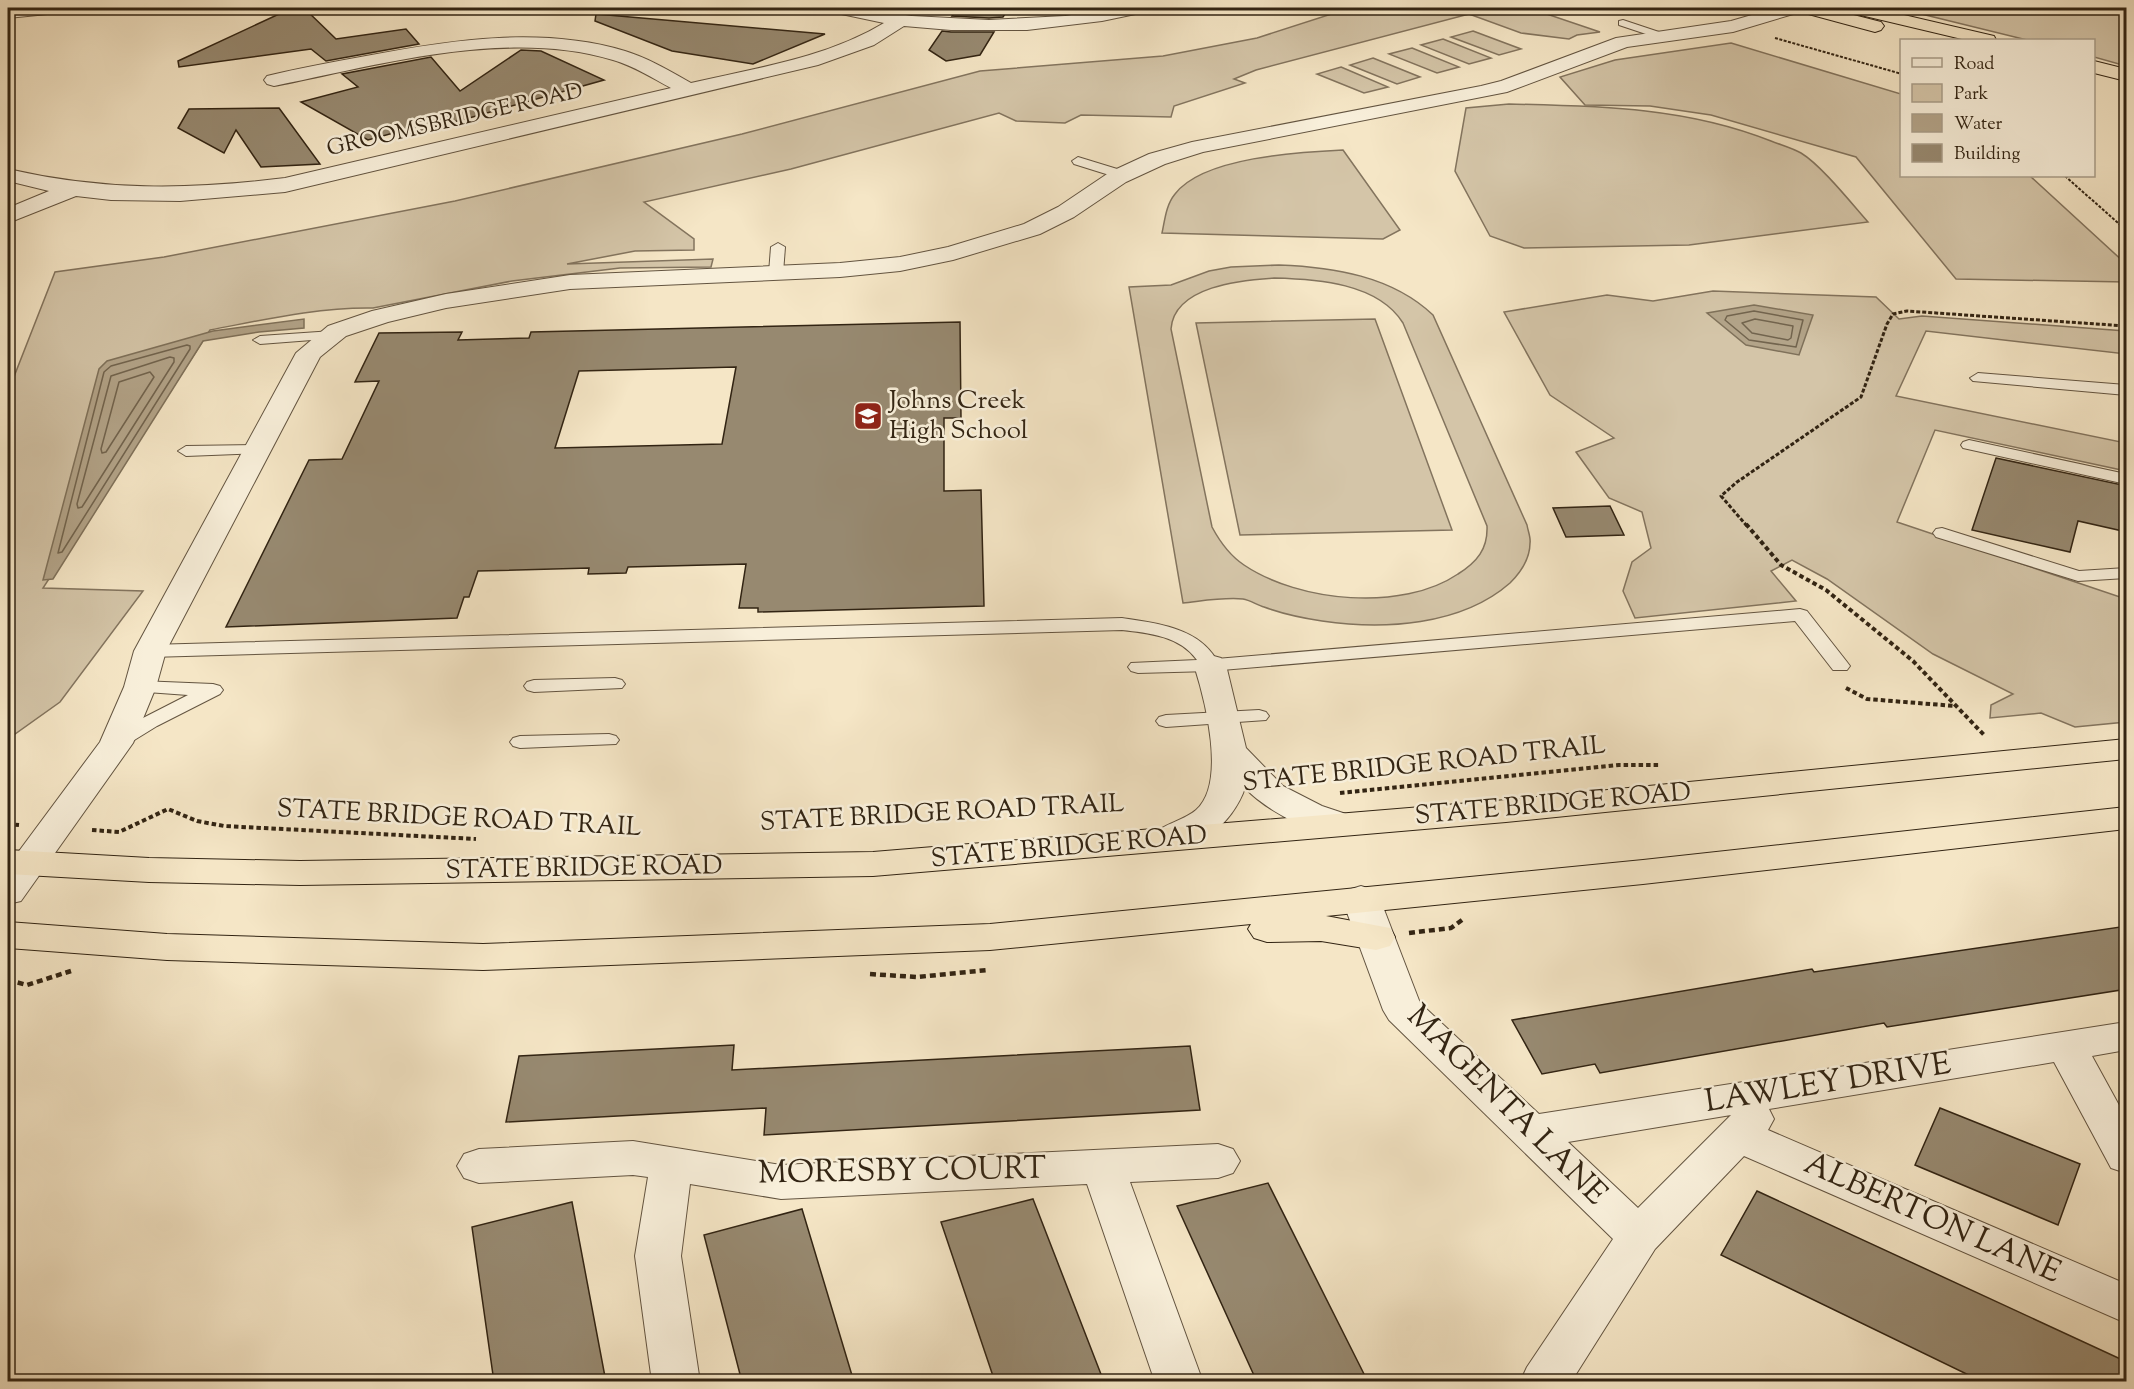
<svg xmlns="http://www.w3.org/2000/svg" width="2134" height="1389" viewBox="0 0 2134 1389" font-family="'Sorts Mill Goudy',serif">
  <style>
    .green { fill: #d4c5a8; stroke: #83745e; stroke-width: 1.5; fill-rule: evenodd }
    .water { fill: #b3a489; stroke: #7f715a; stroke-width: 1.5 }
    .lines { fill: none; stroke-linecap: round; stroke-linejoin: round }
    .shore { stroke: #72644e; stroke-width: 1.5 }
    .building { fill: #978970; stroke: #322413; stroke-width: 1.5; fill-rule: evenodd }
    .service-casing { stroke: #635440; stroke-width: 2 }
    .minor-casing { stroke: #635440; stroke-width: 2 }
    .trunk-casing { stroke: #322413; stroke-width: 2 }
    .path-far3 { stroke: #322413; stroke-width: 2; stroke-dasharray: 3 1.5; stroke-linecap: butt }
    .path-far2 { stroke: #322413; stroke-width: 3; stroke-dasharray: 4 2; stroke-linecap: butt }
    .path-far1 { stroke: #322413; stroke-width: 4; stroke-dasharray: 4.5 3; stroke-linecap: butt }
    .path { stroke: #322413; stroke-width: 4.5; stroke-dasharray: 6 4; stroke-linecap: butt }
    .service { fill: #f8efda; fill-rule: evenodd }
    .minor { fill: #f8efda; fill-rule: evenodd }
    .trunk { fill: #f5e6c6; fill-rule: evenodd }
    .labels { text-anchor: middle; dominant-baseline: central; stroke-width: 5; stroke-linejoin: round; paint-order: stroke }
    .far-street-label { font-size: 22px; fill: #322413; stroke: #f8efda }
    .poi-label { font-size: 26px; fill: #322413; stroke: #f8efda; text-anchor: start }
    .street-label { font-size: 26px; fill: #322413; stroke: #f8efda }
    .near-street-label { font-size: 32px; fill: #322413; stroke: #f8efda }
  </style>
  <rect width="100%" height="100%" fill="#f5e6c6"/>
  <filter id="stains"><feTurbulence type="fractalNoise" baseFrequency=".00333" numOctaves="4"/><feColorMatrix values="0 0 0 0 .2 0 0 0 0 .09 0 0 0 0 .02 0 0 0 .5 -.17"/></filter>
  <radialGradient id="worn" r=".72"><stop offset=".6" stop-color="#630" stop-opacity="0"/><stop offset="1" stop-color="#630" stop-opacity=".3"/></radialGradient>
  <g class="green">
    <path d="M1350,8H1529L1600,32L1577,35L1569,39L1521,33L1469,14L1256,70L1234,79L1245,83L1174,106L1171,117L1081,115L1065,123L1016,121L999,113L791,169L644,202L694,239V250L635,251L567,264L713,259L711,267L620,268L512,281L373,308C318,307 263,320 210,330L43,588L143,591L60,702L8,739V392L55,272L164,257L455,201L742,134L980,71L1163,56L1257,38Z"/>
    <path d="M1897,8H2094L2126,10V66L2094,57V40H2027Z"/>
    <path d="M1473,31L1521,49L1499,55L1451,37Z"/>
    <path d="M1443,39L1491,58L1469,64L1421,45Z"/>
    <path d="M1731,43L1901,94L1902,176H2030L2126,264V282L1956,279L1856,157L1711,115L1650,106L1585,105L1560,77L1615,60Z"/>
    <path d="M1412,48L1459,67L1437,73L1389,54Z"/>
    <path d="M1373,58L1420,77L1397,84L1350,65Z"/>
    <path d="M1341,67L1388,87L1364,93L1317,74Z"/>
    <path d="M1509,104C1599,106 1686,107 1771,141C1781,145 1792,148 1801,153C1821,165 1852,204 1868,222L1689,245L1524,248L1490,236L1455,171L1466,108Z"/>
    <path d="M1343,150L1400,230L1383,239L1162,233C1165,219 1166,205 1175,194C1203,157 1300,152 1343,150Z"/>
    <path d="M1279,265C1333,267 1392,276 1433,315L1527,525C1528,531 1531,538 1530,543C1530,559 1520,573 1510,583C1461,626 1383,630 1322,621C1302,618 1283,614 1264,607C1257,605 1250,600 1243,599C1224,597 1202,601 1183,603L1129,287L1171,285L1209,271L1231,267ZM1274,278C1317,279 1378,283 1403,323L1487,526C1488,549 1477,562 1458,574C1402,612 1299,602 1244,565C1229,555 1220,542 1212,527L1171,329C1174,286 1242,280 1274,278Z"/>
    <path d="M1713,291L1876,297L1899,319L1922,316L2126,331V354L1926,331L1896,396L2126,443V471L1935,430L1897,522L2126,599V722L2075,727L2041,713L1990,718L1991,705L2013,694L1933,654L1827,579L1792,560L1771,571L1796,601L1635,618L1623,591L1632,562L1651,548L1642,512L1609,498L1576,452L1614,438L1550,395L1504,312L1607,295L1653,301Z"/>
    <path d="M1375,319L1452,530L1240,535L1196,323Z"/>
  </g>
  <g class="water">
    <path d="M1754,305L1813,315L1799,355L1746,345L1707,313Z"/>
    <path d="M304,319V328L259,332L203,341L53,579L43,580L99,369L107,361L213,331Z"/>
  </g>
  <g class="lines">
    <g class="shore">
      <path d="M1754,311L1803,320L1796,347L1749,340L1725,320L1727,316Z"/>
      <path d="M1755,319L1793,326L1791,338L1788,340L1752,333L1742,323Z"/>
      <path d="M187,345L190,346V349L62,552L58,553L104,372L111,366Z"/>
      <path d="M170,357L174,358V362L82,507L78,508L77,504L111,376Z"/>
      <path d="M150,372L154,377L106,452L102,453L101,449L119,382Z"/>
    </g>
  </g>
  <g class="building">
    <path d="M292,8H304L336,39L406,29L419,44L326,61L311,49L179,67L178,61Z"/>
    <path d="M958,8H1009L1003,17L989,18L952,16Z"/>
    <path d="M596,14L825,34L753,64L672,51L595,21Z"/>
    <path d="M942,31L951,32H994L980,55L946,61L929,50Z"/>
    <path d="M521,50L541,51L604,80L469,118L403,135L397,132L368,140L301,102L358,87L342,74L431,57L460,91Z"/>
    <path d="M279,108L320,164L261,167L236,130L224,153L178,128L189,109Z"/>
    <path d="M960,322L961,418H944V491L981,490L984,606L758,612V608H739L746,564L628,567L626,573L588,574L589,568L478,571L469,597H464L457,618L226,627L309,460L342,459L379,381L355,382L379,333L462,332L458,340L529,338L531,332ZM736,367L722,444L555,448L579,371Z"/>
    <path d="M1996,458L2127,486V532L2078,521L2070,552L1972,530Z"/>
    <path d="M1610,506L1624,535L1566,537L1553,508Z"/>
    <path d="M2127,926V989L1887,1027L1884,1023L1600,1073L1595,1064L1542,1074L1512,1020L1812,969L1814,972Z"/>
    <path d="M734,1045L732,1070L1190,1046L1200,1110L764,1135L766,1108L506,1122L519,1056Z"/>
    <path d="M1940,1108L2080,1164L2058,1225L1915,1165Z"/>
    <path d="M1268,1183L1368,1382H1257L1177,1206Z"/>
    <path d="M1757,1191L2127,1362V1382H1983L1721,1255Z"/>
    <path d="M1033,1199L1104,1382H995L941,1222Z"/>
    <path d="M572,1202L606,1382H494L472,1227Z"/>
    <path d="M802,1209L854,1382H742L704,1235Z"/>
  </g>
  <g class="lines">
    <g class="service-casing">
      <g id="service">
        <path d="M1623,20L1665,34L1666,36L1661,39L1619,25V21Z"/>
        <path d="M1078,157L1127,172L1128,175L1122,179L1074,164L1072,161Z"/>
        <path d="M778,243L785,247L783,273L776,277L769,273L771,247Z"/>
        <path d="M333,331L340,335L338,338L260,344L253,340L260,336Z"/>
        <path d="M1978,373L2126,385V395L1973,381L1970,378Z"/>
        <path d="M1969,440L2126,474V484L1963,448L1961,445L1963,442Z"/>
        <path d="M258,445L264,447L266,450L264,453L186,456L178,451L186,446Z"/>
        <path d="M1942,528L2079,571L2126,568V578L2078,581L1936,537L1933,533L1936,529Z"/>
        <path d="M1800,609L1807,611L1847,662L1850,666L1847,670H1833L1795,621L1210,671L1138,673L1131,671L1128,667L1131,663L1197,660C1180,636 1149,633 1122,630L150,657L143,655L141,651L143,647L150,645L1122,618C1155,623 1197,627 1216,659Z"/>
        <path d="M615,678L622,680L625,684L622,688L534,692L527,690L524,686L527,682L534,680Z"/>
        <path d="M140,681L213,684L220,686L223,690L220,694L157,726L123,747H109L106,743L109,739L143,718L188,695L133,691L130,687L133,683Z"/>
        <path d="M1259,710L1266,712L1269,716L1266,720L1166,727L1159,725L1156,721L1159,717L1166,715Z"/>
        <path d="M609,734L616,736L619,740L616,744L520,748L513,746L510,742L513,738L520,736Z"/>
      </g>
    </g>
    <g class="minor-casing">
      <g id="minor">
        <path d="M8,8H66L63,12L57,13L8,18Z"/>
        <path d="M829,8H861L912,16L989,20L1065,16L1116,8H1148L1145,12L1102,21L1027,30H951L904,26L874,45L818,65L285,192L180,201L111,200L76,196L8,223V208L49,191L8,181V169C103,191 189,190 285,178L671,88C652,78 634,66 613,60C507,28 380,65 274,86L267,84L264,80L267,76C300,68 333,62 366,56C451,40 541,26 625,51C648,58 670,71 691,83C756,68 826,58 884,23L832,12Z"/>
        <path d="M1776,8H1803L1800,12L1733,32L1627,47L1507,92L1203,152L1165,164L1126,182L1074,217L1040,234L953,260L900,271L840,277L570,289L446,308L388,322L346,336L320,357L166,651L156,687L133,743L21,901L8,904V866L100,742L124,687L134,651L296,353L328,326L372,311L446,294L570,275L840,263L900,257L948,247L1024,224L1058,207L1110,172L1149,154L1192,142L1481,86L1501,81L1616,38L1731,21Z"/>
        <path d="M1210,655L1221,658L1226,665L1246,748L1283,786L1322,806L1355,817L1360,825L1355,833C1322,842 1267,811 1245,788C1233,823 1194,858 1155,847L1150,839C1159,824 1182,822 1196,810C1227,783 1205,700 1194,665L1199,658Z"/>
        <path d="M1361,886L1374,890L1380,899L1420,1003L1539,1114L2126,1022V1050L2092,1056L2126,1118V1173L2111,1168L2054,1062L1769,1109L1774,1119L1768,1130L2126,1284V1323L1744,1156L1655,1249L1571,1382H1520L1527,1367L1613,1239L1389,1020L1383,1010L1342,899L1348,890ZM1731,1115L1638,1208L1568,1142Z"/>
        <path d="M633,1141L781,1165L1218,1144L1233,1149L1240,1161L1233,1173L1218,1178L1130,1182L1203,1382H1155L1087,1184L781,1199L690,1184L681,1256L700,1382H652L635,1256L648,1177L633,1175L479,1183L464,1178L457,1166L464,1154L479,1149Z"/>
      </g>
    </g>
    <g class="trunk-casing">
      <g id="trunk">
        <path d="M1798,8H1826L1881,22L1884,26L1881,30L1875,32L1801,12Z"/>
        <path d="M1845,8H1874L1994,36L1996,40H1966L1848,12Z"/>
        <path d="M2094,61L2126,69V81L2094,73Z"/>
        <path d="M2126,739V759L1506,822L873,876L300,885L149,882L8,874V850L149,858L300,861L873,852L1506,800Z"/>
        <path d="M2126,807V829L1643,884L1326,916L1390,928L1395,937L1390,946L1376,950L1321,941L1267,942L1254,938L1248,929L1251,924L990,950L483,970L167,960L8,948V922L167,934L483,944L990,924L1643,860Z"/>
      </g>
    </g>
    <g class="path-far3">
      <path d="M1775,38L1902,74"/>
      <path d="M2065,176L2126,230"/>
    </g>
    <path class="path-far2" d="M1747,526L1721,496L1737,482L1861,397L1887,324L1893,314L1907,311L2126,326"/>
    <g class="path-far1">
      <path d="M1746,524L1781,565L1826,590L1913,661L1985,736"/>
      <path d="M1846,688L1867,699L1955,706"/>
      <path d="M1340,793L1619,765H1661"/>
      <path d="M8,824L19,825"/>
      <path d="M92,830L119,832L168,809L197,821L224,826L476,839"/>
    </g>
    <g class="path">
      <path d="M1409,933L1451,928L1462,920"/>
      <path d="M870,974L917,977L988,970"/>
      <path d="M8,980L27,985L71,971"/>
    </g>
    <use href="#service" class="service"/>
    <use href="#minor" class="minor"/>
    <use href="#trunk" class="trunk"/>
  </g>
  <defs>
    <g id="school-square" transform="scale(1.5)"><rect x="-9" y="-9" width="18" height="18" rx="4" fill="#8f2418" stroke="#f8efda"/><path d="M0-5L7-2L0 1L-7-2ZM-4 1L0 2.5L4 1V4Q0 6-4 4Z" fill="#fff"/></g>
  </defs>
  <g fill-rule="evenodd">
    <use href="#school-square" x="868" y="416"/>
  </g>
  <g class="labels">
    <g class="far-street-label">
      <text transform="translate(455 121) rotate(-13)">GROOMSBRIDGE ROAD</text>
    </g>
    <g class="poi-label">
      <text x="889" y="401">Johns Creek<tspan x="889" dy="30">High School</tspan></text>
    </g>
    <g class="street-label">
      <text transform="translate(1424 765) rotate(-6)">STATE BRIDGE ROAD TRAIL</text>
      <text transform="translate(1553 805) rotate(-5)">STATE BRIDGE ROAD</text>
      <text transform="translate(942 814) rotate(-3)">STATE BRIDGE ROAD TRAIL</text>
      <text transform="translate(459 819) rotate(3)">STATE BRIDGE ROAD TRAIL</text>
      <text transform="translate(1069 848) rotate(-5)">STATE BRIDGE ROAD</text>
      <text transform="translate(584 869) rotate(-1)">STATE BRIDGE ROAD</text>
    </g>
    <g class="near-street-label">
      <text transform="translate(1828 1084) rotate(-9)">LAWLEY DRIVE</text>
      <text transform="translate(1506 1106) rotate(45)">MAGENTA LANE</text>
      <text transform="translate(902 1172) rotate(-1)">MORESBY COURT</text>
      <text transform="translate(1932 1219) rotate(24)">ALBERTON LANE</text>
    </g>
  </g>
  <rect width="2134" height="1389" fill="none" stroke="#f5e6c6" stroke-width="30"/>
  <rect x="9" y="9" width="2116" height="1371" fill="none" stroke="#322413" stroke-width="3"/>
  <rect x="15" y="15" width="2104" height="1359" fill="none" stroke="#322413" stroke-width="1.5"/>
  <rect x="1900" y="39" width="195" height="138" fill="#f8efda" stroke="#a99e8a" stroke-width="1.5"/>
  <rect x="1912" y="58" width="30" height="9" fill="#f8efda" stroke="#a99e8a" stroke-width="1.5"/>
  <text x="1954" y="69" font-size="18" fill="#322413">Road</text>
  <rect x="1912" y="84" width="30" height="18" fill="#d4c5a8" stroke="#a99e8a" stroke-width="1.5"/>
  <text x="1954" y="99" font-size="18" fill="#322413">Park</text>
  <rect x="1912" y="114" width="30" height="18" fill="#b3a489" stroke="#a99e8a" stroke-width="1.5"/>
  <text x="1954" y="129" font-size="18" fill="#322413">Water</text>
  <rect x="1912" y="144" width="30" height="18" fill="#978970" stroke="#a99e8a" stroke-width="1.5"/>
  <text x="1954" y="159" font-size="18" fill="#322413">Building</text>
  <rect width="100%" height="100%" filter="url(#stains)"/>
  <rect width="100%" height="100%" fill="url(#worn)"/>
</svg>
